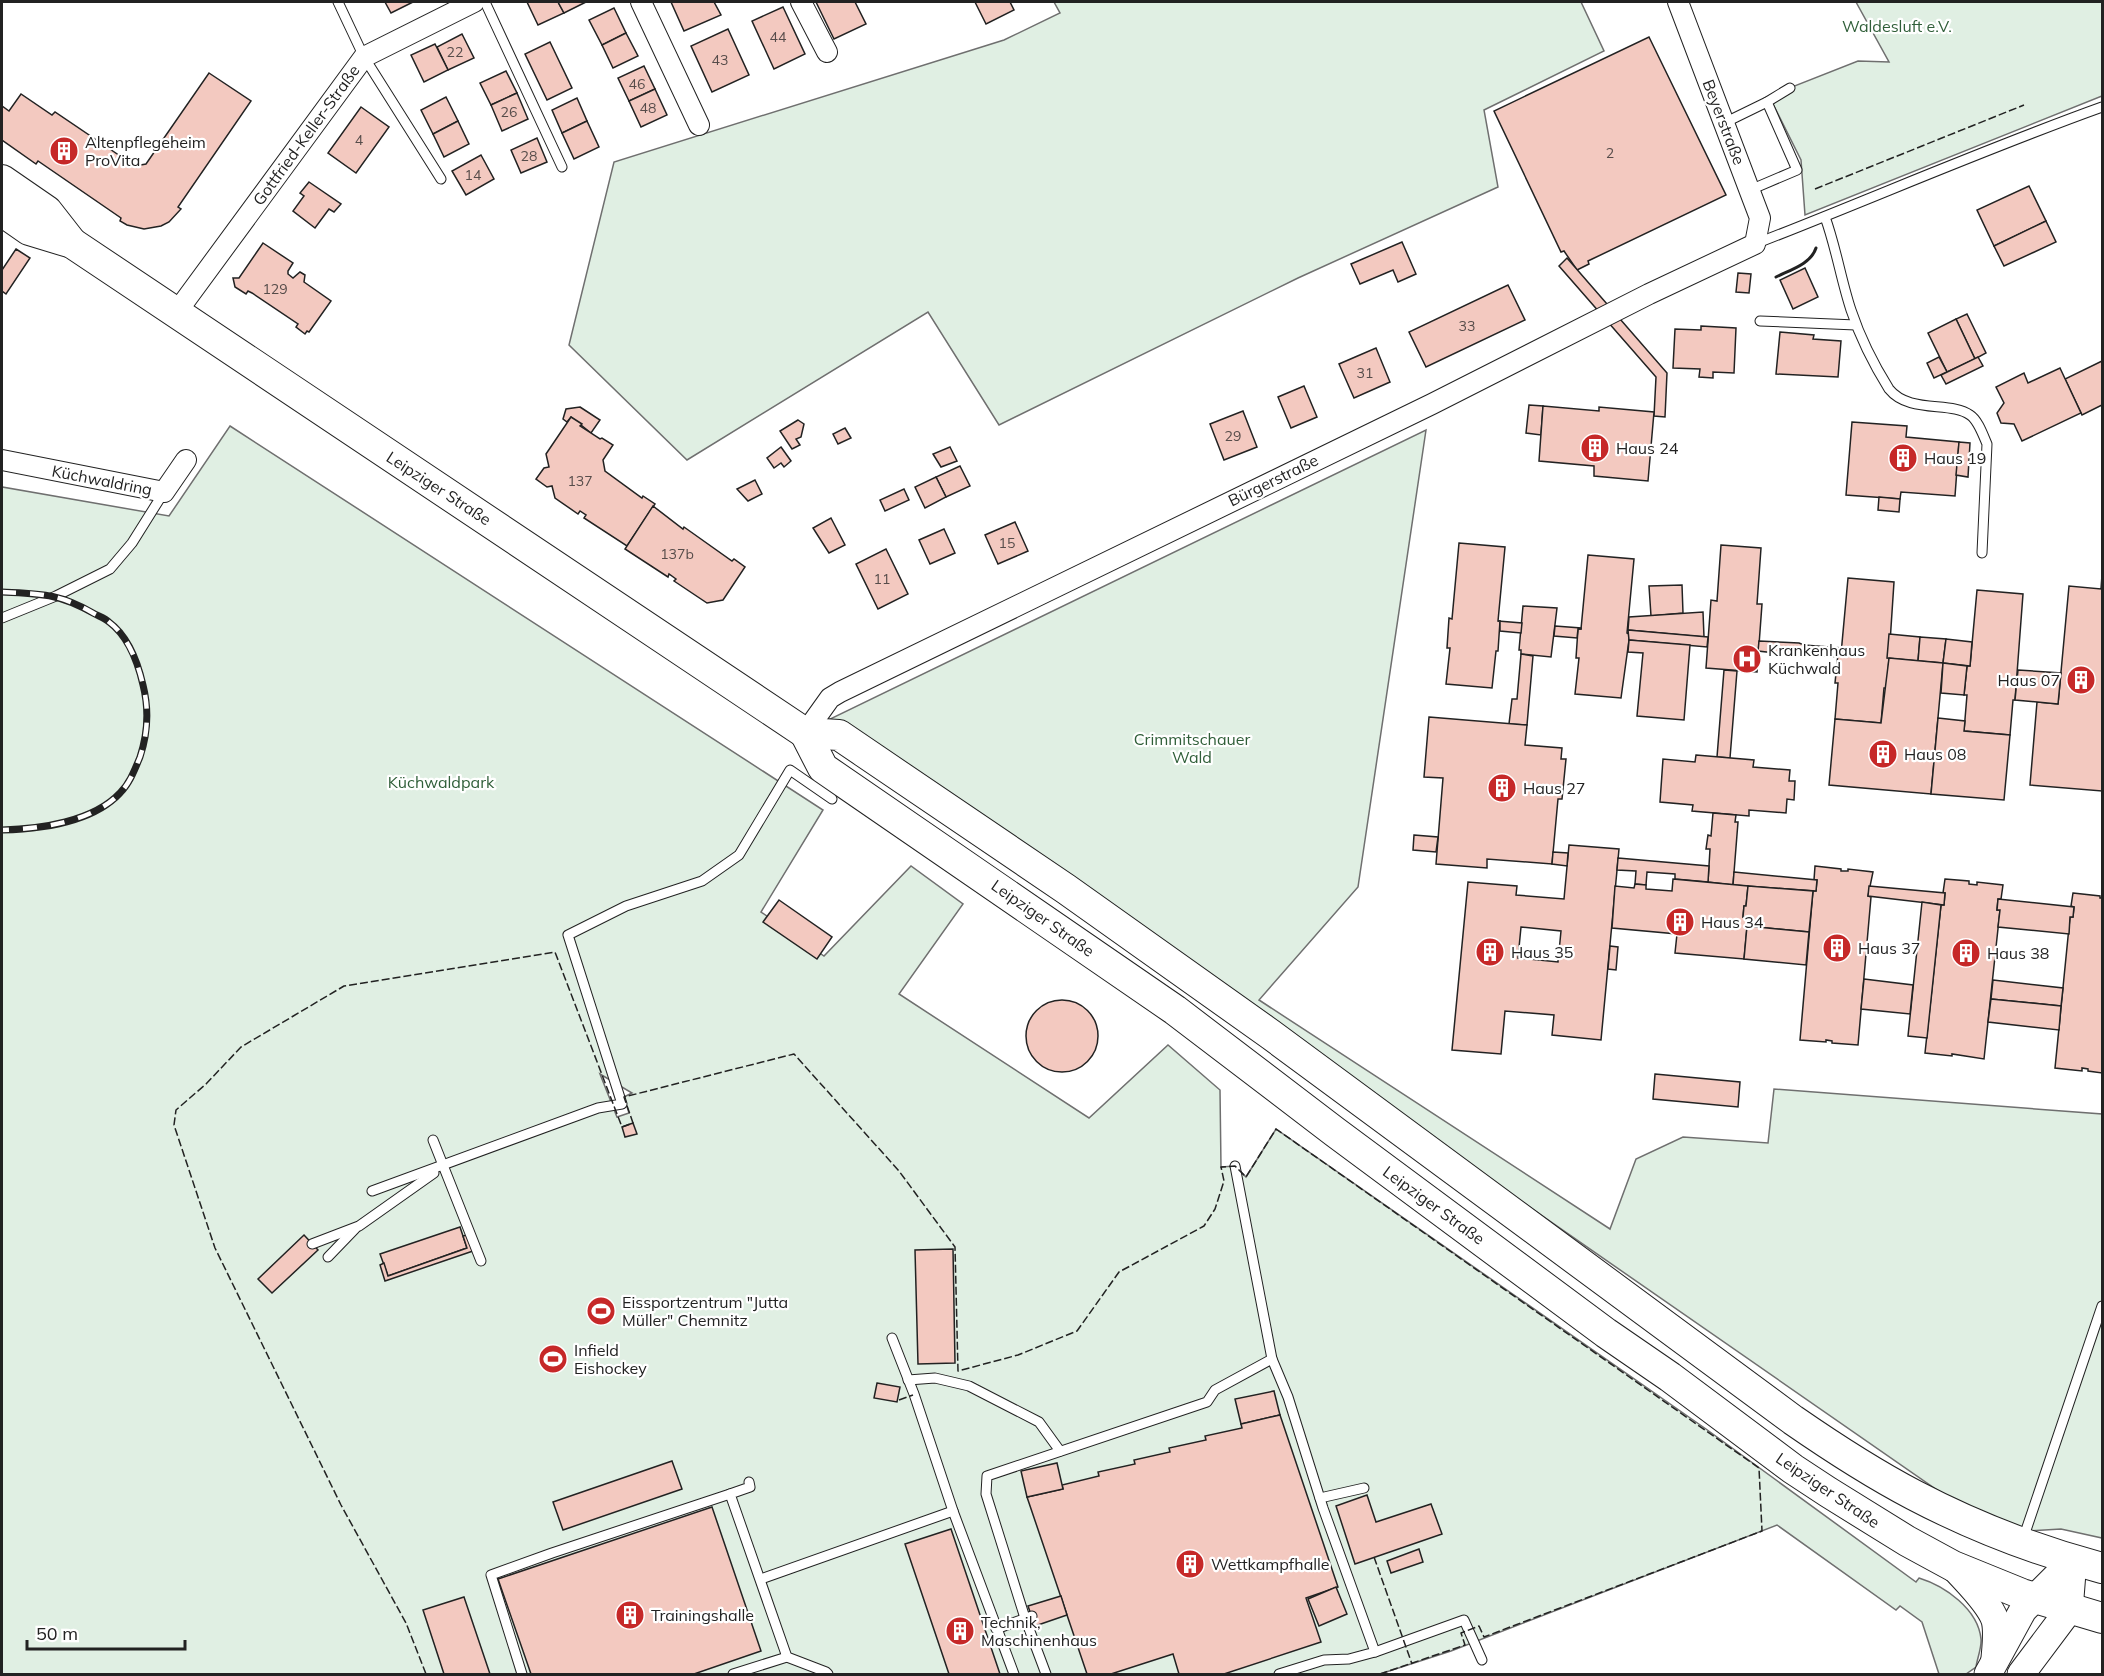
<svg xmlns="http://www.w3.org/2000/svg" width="2104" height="1676" viewBox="0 0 2104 1676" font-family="Mulish,sans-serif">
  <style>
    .green { fill: #e0efe3; stroke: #6f6f6f; stroke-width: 1.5; fill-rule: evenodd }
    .building { fill: #f3c9c0; stroke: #222; stroke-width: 1.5; fill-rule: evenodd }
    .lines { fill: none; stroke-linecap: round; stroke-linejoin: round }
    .lane-casing { stroke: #222; stroke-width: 11 }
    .street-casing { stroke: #222; stroke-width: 22 }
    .secondary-casing { stroke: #222; stroke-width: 29 }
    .primary-casing { stroke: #222; stroke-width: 32 }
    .lane { stroke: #fff; stroke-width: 9 }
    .street { stroke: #fff; stroke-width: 20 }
    .secondary { stroke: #fff; stroke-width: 27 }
    .primary { stroke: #fff; stroke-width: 30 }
    .rail-casing { stroke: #222; stroke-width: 7 }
    .rail { stroke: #fff; stroke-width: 4.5; stroke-dasharray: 14; stroke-linecap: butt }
    .fence { stroke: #222; stroke-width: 1.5; stroke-dasharray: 8 3; stroke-linecap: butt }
    .wall { stroke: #222; stroke-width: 3 }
    .labels { text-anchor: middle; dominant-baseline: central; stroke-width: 4.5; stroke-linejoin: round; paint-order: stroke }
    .number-label { font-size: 14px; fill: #564c4a }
    .park-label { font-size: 16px; fill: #2f5e38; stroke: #fff }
    .street-label { font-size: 16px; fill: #222; stroke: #fff }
    .poi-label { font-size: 16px; fill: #222; stroke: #fff; text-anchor: start }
  </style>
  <rect width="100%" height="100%" fill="#fff"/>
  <g class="green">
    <path d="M1054,2H1581L1604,51L1484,110L1498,187L1298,278L999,425L928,312L687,460L569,345L614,162L1004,40L1060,13Z"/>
    <path d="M1856,2H2102V96L1805,215L1801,160L1769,96L1858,61L1889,62Z"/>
    <path d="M230,426L823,810L761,912L824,956L911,866L963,904L899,994L1089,1118L1168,1045L1220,1090L1221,1167L1235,1166L1246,1177L1276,1129L1706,1429L1916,1582L1919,1578C1945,1586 1978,1609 1981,1639C1982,1647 1977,1659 1976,1667L1966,1674H1939L1922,1622L1900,1606L1896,1610L1777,1525L1451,1651L1380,1674H2V487L169,516ZM600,1074L632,1093L624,1097L629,1113L617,1117Z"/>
    <path d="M1426,430L1358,887L1259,1000L1610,1229L1636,1159L1683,1137L1768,1143L1774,1089L2102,1114V1538L2061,1529L1999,1533L828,720Z"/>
  </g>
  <g class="building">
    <path d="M385,2H413L391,13Z"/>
    <path d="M527,2H558L564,13L538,25Z"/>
    <path d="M558,2H586L564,13Z"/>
    <path d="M671,2H714L721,15L684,31Z"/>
    <path d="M816,2H855L866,24L834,39Z"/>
    <path d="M975,2H1010L1014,10L986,24Z"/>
    <path d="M783,7L805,54L774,69L752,21Z"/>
    <path d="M614,8L626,33L602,45L589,20Z"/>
    <path d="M728,29L749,75L712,92L691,46Z"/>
    <path d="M626,33L638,56L613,68L602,45Z"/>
    <path d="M462,34L474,58L448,70L437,47Z"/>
    <path d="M1649,37L1726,195L1588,261L1589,264L1577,270L1564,251L1561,252L1494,111Z"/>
    <path d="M550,42L572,88L547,100L525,54Z"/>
    <path d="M435,44L448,70L424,82L411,55Z"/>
    <path d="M644,66L655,89L629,101L618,78Z"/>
    <path d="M506,71L517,93L491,105L480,83Z"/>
    <path d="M209,73L251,101L178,207L181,209L169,222L161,226L144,229L127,225L120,221L121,218L38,161L36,164L2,140V106L9,111L21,94L52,115L55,112L135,166L146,164Z"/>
    <path d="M655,89L667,115L641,127L629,101Z"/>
    <path d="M517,93L528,119L502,131L491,105Z"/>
    <path d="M446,97L458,121L433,134L421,110Z"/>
    <path d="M577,98L587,121L562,133L552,110Z"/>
    <path d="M361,107L389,127L356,173L328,153Z"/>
    <path d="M458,121L469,144L444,157L433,134Z"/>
    <path d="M587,121L599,147L574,159L562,133Z"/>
    <path d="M537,138L547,162L521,173L511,150Z"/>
    <path d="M481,155L494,179L466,195L452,171Z"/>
    <path d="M309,182L341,204L334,212L329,209L315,228L293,211L304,196L300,193Z"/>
    <path d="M2029,186L2046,221L1994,246L1977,210Z"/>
    <path d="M2046,221L2056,242L2004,266L1994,246Z"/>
    <path d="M1402,242L1416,274L1398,282L1393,270L1360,284L1351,264Z"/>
    <path d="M263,243L293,263L288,271V274L293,278L300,272L305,275L304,282L331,301L309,332L307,331L305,334L296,327L298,324L252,293L248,291L246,294L235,287L233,278H239Z"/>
    <path d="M16,249L30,258L6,294L2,291V270Z"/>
    <path d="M1567,258L1667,373L1665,417L1654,416L1656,377L1559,266Z"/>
    <path d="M1805,268L1818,297L1793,309L1780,280Z"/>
    <path d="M1738,273L1751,274L1749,293L1736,292Z"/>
    <path d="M1508,285L1525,320L1426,367L1409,332Z"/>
    <path d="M1967,314L1986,353L1975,359L1956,319Z"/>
    <path d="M1956,319L1975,359L1947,372L1928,333Z"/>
    <path d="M1701,326L1736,328L1734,373L1713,372V378L1699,377L1700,369L1673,368L1675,329L1701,330Z"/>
    <path d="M1780,332L1814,335L1813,339L1841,341L1838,377L1776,374Z"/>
    <path d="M1376,348L1390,382L1354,398L1339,364Z"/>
    <path d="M1939,357L1947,372L1934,378L1927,363Z"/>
    <path d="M1978,357L1983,366L1946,384L1941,375Z"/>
    <path d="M2102,361V405L2082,415L2065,379Z"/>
    <path d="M2060,368L2081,413L2022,441L2014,424L2001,423L1997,413L2004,403L1996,387L2024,373L2028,383Z"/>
    <path d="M1304,386L1317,417L1291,428L1278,397Z"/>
    <path d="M1529,405L1543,406L1541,435L1526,433Z"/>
    <path d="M1543,406L1599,411V407L1654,412L1648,481L1594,476V466L1539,461Z"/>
    <path d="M580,407L600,420L591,433L571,417L567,422L563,419L566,409Z"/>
    <path d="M1243,411L1257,447L1224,460L1210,424Z"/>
    <path d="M571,417L582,424L580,426L600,439L602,438L613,445L603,460L605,471L642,498L643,496L655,504L627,546L584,518L586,515L580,511L578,514L555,498L552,486L547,487L536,479L544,468L549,467L546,454Z"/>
    <path d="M798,420L804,424L801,437L796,439L800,445L792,449L780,431Z"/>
    <path d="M1852,422L1907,426L1906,437L1959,442L1955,496L1901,492L1900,499L1846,495Z"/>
    <path d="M845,428L851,438L838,444L833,434Z"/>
    <path d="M1959,442L1970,443L1968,477L1956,475Z"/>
    <path d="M781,447L791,461L784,467L781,463L774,468L767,458Z"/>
    <path d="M950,447L957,461L941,467L933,454Z"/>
    <path d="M960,466L970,486L946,497L936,477Z"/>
    <path d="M936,477L946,497L925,508L915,487Z"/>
    <path d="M755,480L762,494L748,501L737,489Z"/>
    <path d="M904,489L909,500L885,511L880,500Z"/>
    <path d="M1879,497L1900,499L1899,512L1878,510Z"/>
    <path d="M653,506L683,529L684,527L732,561L734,559L745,567L723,600L707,603L674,581L676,579L669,574L668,577L625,549Z"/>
    <path d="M831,518L845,545L829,553L813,528Z"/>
    <path d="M1015,522L1028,551L998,564L985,535Z"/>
    <path d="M944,529L955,553L930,564L919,540Z"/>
    <path d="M1459,543L1505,547L1498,621H1500L1498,651H1496L1492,688L1446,684L1450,648H1447L1449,618L1452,619Z"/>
    <path d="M1721,545L1761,548L1757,604H1762L1757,672L1706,668L1711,600L1717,601Z"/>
    <path d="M886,549L908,594L878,609L856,564Z"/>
    <path d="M1588,555L1634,559L1627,633L1629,634V640L1621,698L1575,694L1579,658H1576L1578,629H1581Z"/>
    <path d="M2102,575V791L2030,785L2037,702L2058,704L2069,586L2101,589Z"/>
    <path d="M1848,578L1894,582L1887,688H1884L1881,723L1835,719L1838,683H1835L1838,654H1841Z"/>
    <path d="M1682,585L1683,613L1651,616L1649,586Z"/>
    <path d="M1977,590L2023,594L2015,700H2013L2010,735L1964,731L1967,695H1964L1967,666H1970Z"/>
    <path d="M1523,606L1557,608L1551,657L1521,654V650H1519Z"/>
    <path d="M1703,612L1704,637L1628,630L1629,617Z"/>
    <path d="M1498,621L1522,623L1521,633L1500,631V621Z"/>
    <path d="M1555,626L1581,628V629H1578L1577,638L1554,636Z"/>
    <path d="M1628,630L1708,637L1707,647L1629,640Z"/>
    <path d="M1889,634L1920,637L1918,661L1887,658Z"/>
    <path d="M1920,637L1946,639L1943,663L1918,661Z"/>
    <path d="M1946,639L1972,642L1970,666L1943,663Z"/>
    <path d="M1629,640L1690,645L1684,720L1637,716L1643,653L1628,652Z"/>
    <path d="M1759,641L1799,643L1804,645L1842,648L1841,654H1838V657L1803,654V656L1758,651Z"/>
    <path d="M1521,654L1533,656L1527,725L1509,724L1512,699H1517Z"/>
    <path d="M1889,658L1943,663L1931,794L1829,785L1835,719L1881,723Z"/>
    <path d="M1943,663L1967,666L1964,695L1941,693Z"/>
    <path d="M1724,670L1737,671L1730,758L1717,757Z"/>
    <path d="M2018,670L2061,673L2058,704L2015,700Z"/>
    <path d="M1429,717L1527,725L1525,745L1562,748L1561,759H1566L1562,799H1558L1552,864L1487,859V868L1436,864L1443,778L1424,777Z"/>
    <path d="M1938,718L1965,721L1964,731L2010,735L2004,800L1931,794Z"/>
    <path d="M1696,755L1754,760L1753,767L1790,770L1789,781H1795L1794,800L1787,799L1786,813L1749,810V816L1692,811L1693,805L1660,802L1663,759L1695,762Z"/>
    <path d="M1713,813L1736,815L1735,822H1738L1733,885L1708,882L1710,849H1706L1708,835L1711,836Z"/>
    <path d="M1414,835L1438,837L1436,852L1413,850Z"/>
    <path d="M1569,845L1619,849L1601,1040L1552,1035L1554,1015L1505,1011L1501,1054L1452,1050L1468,882L1517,886L1516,895L1564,899ZM1521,927L1561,931L1558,962L1518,958Z"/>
    <path d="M1553,852L1568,853L1567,866L1552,864Z"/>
    <path d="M1618,858L1709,866L1708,882L1675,879V874L1647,872L1646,885L1635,884L1636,871L1617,870Z"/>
    <path d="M1815,866L1841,869V871H1848V869L1873,872L1868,896L1871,897L1858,1045L1832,1043V1041L1826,1040V1042L1800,1040L1813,891H1816L1817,880H1814Z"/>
    <path d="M1734,872L1817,880L1816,891L1733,885Z"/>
    <path d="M1673,879L1748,886L1746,906H1744L1743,917H1748L1744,959L1675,953L1677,934L1612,928L1615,886L1634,888L1635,884L1646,885V889L1672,891Z"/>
    <path d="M1945,879L1969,881V884L1977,885V882L2003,885L2001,899H1998L1997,910H2000L1984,1059L1952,1054V1056L1925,1053L1941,905H1944L1945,893H1943Z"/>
    <path d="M1748,886L1813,891L1809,932L1747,926L1748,917H1743L1744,906H1746Z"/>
    <path d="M1869,886L1945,893L1944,905L1868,896Z"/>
    <path d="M2073,893L2100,896V898H2102V1073L2088,1071V1069L2082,1068V1071L2055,1068L2070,917H2073L2074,907L2071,906Z"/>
    <path d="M1998,899L2074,907L2073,917H2070L2069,934L1998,927L2000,910H1997Z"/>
    <path d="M779,900L832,937L817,959L763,922Z"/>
    <path d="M1922,902L1941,905L1927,1038L1908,1036Z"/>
    <path d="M1747,926L1809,932L1806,965L1744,959Z"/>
    <path d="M1610,946L1618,947L1616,970L1608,969Z"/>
    <path d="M1864,979L1913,985L1910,1014L1861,1009Z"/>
    <path d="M1993,980L2063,988L2061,1006L1991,999Z"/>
    <path d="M1991,999L2061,1006L2059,1030L1988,1022Z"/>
    <circle cx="1062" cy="1036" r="36"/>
    <path d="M1655,1074L1740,1082L1738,1107L1653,1099Z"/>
    <path d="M633,1123L637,1134L625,1137L622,1127Z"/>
    <path d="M460,1227L467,1248L388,1276L380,1254Z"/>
    <path d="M304,1235L318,1250L272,1293L258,1279Z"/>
    <path d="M467,1235L473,1251L385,1281L380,1265L384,1263L388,1276L467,1248L463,1236Z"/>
    <path d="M953,1249L955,1363L918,1364L915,1250Z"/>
    <path d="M877,1383L900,1387L897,1402L874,1398Z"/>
    <path d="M1274,1391L1280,1415L1241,1424L1235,1399Z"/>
    <path d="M1280,1415L1338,1587L1306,1598L1321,1642L1224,1674H1179L1173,1654L1111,1674H1087L1027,1497L1063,1489L1062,1485L1099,1476L1098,1472L1135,1464L1134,1460L1170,1452L1169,1448L1206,1440L1205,1436L1242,1428L1241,1424Z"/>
    <path d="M672,1461L682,1489L563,1530L553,1502Z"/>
    <path d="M1057,1463L1063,1489L1027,1497L1021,1471Z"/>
    <path d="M1367,1495L1376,1522L1431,1504L1442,1534L1355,1564L1336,1506Z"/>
    <path d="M712,1507L761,1651L694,1674H531L498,1579Z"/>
    <path d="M951,1529L1000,1674H949L905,1544Z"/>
    <path d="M1419,1549L1423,1562L1391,1573L1387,1561Z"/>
    <path d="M1336,1587L1347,1614L1319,1626L1308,1599Z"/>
    <path d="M1061,1596L1067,1615L1035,1626L1028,1606Z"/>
    <path d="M464,1597L490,1674H444L423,1610Z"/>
  </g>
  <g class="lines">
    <g class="lane-casing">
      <g id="lane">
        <path d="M338,2L364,57L441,179"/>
        <path d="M485,2L562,167"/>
        <path d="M1724,123L1767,102L1790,88"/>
        <path d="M1750,190L1797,170L1767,102"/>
        <path d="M1825,217C1836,247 1841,280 1851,310C1860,337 1874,365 1889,389C1909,414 1951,401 1970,415C1978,420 1983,435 1987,444L1982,553"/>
        <path d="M1755,244C1871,199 1985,149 2102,107"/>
        <path d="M1760,321L1856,325"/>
        <path d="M2,618L56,596L110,569L132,543L164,492"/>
        <path d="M433,1140L481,1261"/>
        <path d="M1235,1166L1272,1359"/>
        <path d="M372,1191L598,1108L622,1104L568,935L626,906L702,881L739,855L790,770L832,799"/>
        <path d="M312,1244L359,1226L434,1173"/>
        <path d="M328,1257L355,1229"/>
        <path d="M892,1338L914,1394L953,1511L1014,1674"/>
        <path d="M908,1380L935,1378L969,1386L1039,1422L1060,1451"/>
        <path d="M749,1482L750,1487L730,1494L787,1657L826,1672L828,1674"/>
        <path d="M1320,1498L1364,1488"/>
        <path d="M2023,1539L2102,1306"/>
        <path d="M761,1579L953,1511"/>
        <path d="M996,1629L1032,1616"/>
        <path d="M1375,1652L1464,1620L1482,1660"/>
        <path d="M522,1674L491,1575L552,1553L730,1494"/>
        <path d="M733,1674L787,1657"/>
        <path d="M1046,1674L1025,1618L986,1494L987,1476L1207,1402L1215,1390L1272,1359L1288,1397L1323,1508L1375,1652L1349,1659L1324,1660L1279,1674"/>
      </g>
    </g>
    <g class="street-casing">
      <g id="street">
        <path d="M641,2L699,125"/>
        <path d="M801,2L827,52"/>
        <path d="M176,313L364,57L474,2"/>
        <path d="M2,460L164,492L186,460"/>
        <path d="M805,733L830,698L840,692L1432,404L1649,294L1755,244L1760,218L1678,2"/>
      </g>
    </g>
    <g class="secondary-casing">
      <g id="secondary">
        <path d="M1953,1566C1965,1580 1989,1602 1995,1620C1998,1631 1996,1646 1995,1658"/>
        <path d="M1988,1674L2023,1610L2073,1560"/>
        <path d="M2021,1674L2069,1610L2073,1560"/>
      </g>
    </g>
    <g class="primary-casing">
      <g id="primary">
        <path d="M2,180L47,211L72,243"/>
        <path d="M2,211L29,230L72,243L805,733L839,735L864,752L1066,889L1270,1034L1793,1420C1832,1447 1872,1473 1914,1495C1973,1526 2038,1551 2102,1568"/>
        <path d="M805,733L823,768L1175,1010L1335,1132L1606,1333L1670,1377L1793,1469L1828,1492L1907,1541L1953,1566L2022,1594L2102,1618"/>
      </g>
    </g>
    <use href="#lane" class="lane"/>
    <use href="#street" class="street"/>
    <use href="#secondary" class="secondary"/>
    <use href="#primary" class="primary"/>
    <g class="rail-casing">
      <path id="rail" d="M2,592C41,594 58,593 93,613C98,616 105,618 109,622C128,636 138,663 143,685C149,709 148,733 140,757C135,769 130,783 120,793C93,822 40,829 2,830"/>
    </g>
    <use href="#rail" class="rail"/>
    <g class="fence">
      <path d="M1815,189L2024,105"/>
      <path d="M899,1400L913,1395"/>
      <path d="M1374,1557L1412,1664"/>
      <path d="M426,1674L406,1623L341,1505L215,1248L174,1125L176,1110L206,1084L241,1047L344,986L555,952L622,1127L633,1123L624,1097L794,1054L899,1171L955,1247L958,1371L1018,1355L1077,1331L1119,1272L1204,1226L1215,1209L1224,1181L1221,1167L1235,1166L1246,1177L1276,1129L1759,1468L1762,1531L1484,1637L1479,1626L1461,1633L1465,1645L1380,1674"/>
    </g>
    <path class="wall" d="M1776,277C1790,270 1811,264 1816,248"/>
  </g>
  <defs>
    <g id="building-disc" transform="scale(1.5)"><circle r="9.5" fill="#c62828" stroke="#fff"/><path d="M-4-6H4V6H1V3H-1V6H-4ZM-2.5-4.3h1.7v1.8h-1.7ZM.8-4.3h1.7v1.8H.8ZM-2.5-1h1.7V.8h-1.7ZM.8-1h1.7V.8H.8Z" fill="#fff"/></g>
    <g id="hospital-disc" transform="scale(1.5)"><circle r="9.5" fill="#c62828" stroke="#fff"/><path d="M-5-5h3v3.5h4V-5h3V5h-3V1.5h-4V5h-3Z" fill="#fff"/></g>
    <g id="stadium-disc" transform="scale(1.5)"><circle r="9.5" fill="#c62828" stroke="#fff"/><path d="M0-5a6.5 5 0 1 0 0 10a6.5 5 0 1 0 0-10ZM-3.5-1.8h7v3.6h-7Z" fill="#fff"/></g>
  </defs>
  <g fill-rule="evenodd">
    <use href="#building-disc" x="64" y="151"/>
    <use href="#building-disc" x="1595" y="448"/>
    <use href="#building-disc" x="1903" y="458"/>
    <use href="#hospital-disc" x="1747" y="659"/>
    <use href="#building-disc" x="2081" y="680"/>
    <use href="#building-disc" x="1883" y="754"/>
    <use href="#building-disc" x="1502" y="788"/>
    <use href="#building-disc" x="1680" y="922"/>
    <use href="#building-disc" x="1837" y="948"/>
    <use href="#building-disc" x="1490" y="952"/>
    <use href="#building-disc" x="1966" y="953"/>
    <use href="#stadium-disc" x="601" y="1311"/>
    <use href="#stadium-disc" x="553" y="1359"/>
    <use href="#building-disc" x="1190" y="1564"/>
    <use href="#building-disc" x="630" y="1615"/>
    <use href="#building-disc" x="960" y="1631"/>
  </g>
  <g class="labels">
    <g class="number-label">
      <text x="778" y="37">44</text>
      <text x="455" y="52">22</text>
      <text x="720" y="60">43</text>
      <text x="637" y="84">46</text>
      <text x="648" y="108">48</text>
      <text x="509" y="112">26</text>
      <text x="359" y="140">4</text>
      <text x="1610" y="153">2</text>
      <text x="529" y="156">28</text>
      <text x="473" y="175">14</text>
      <text x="275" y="289">129</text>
      <text x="1467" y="326">33</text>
      <text x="1365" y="373">31</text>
      <text x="1233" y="436">29</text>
      <text x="580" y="481">137</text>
      <text x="1007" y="543">15</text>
      <text x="677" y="554">137b</text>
      <text x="882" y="579">11</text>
    </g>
    <g class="park-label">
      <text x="1897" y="26">Waldesluft e.V.</text>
      <text x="1192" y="739">Crimmitschauer<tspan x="1192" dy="18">Wald</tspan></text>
      <text x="441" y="782">Küchwaldpark</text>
    </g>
    <g class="street-label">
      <text transform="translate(1724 122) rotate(69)">Beyerstraße</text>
      <text transform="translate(306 135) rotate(-54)">Gottfried-Keller-Straße</text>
      <text transform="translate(102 480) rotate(11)">Küchwaldring</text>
      <text transform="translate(1273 480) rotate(-26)">Bürgerstraße</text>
      <text transform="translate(439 488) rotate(33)">Leipziger Straße</text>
      <text transform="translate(1043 918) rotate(35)">Leipziger Straße</text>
      <text transform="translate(1434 1205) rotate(36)">Leipziger Straße</text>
      <text transform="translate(1828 1490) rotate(34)">Leipziger Straße</text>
    </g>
    <g class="poi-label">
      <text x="85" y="142">Altenpflegeheim<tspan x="85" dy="18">ProVita</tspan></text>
      <text x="1616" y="448">Haus 24</text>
      <text x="1924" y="458">Haus 19</text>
      <text x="1768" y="650">Krankenhaus<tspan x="1768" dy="18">Küchwald</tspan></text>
      <text x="2060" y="680" text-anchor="end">Haus 07</text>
      <text x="1904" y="754">Haus 08</text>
      <text x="1523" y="788">Haus 27</text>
      <text x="1701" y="922">Haus 34</text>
      <text x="1858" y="948">Haus 37</text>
      <text x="1511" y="952">Haus 35</text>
      <text x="1987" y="953">Haus 38</text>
      <text x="622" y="1302">Eissportzentrum "Jutta<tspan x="622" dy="18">Müller" Chemnitz</tspan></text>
      <text x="574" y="1350">Infield<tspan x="574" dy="18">Eishockey</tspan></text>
      <text x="1211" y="1564">Wettkampfhalle</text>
      <text x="651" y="1615">Trainingshalle</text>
      <text x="981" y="1622">Technik,<tspan x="981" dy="18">Maschinenhaus</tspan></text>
    </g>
  </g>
  <rect width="2104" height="1676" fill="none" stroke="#222222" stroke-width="6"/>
  <path d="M27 1640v9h158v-9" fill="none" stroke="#222222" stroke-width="3"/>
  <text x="36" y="1640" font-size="18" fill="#222222" stroke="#ffffff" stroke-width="4.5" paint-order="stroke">50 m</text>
</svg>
